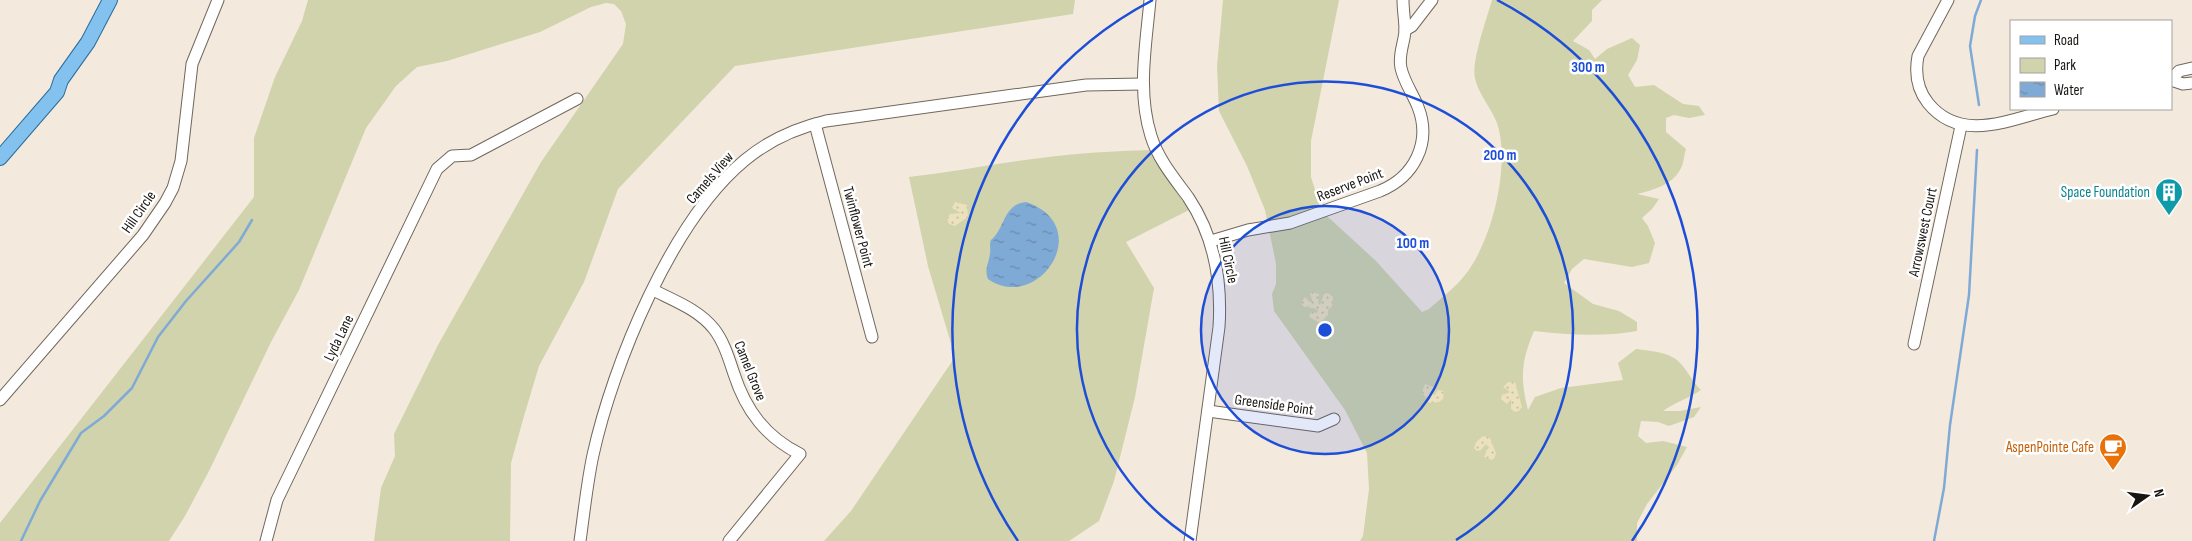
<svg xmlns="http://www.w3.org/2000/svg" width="2192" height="541" viewBox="0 0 2192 541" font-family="'Sofia Sans Condensed',sans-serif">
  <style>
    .green { fill: #d0d3ab }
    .sand { fill: url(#sand-dots) }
    .water { fill: url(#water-ripples) }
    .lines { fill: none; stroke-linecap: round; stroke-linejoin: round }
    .stream { stroke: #80aad6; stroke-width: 2.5 }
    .minor-casing { stroke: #70675d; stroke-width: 13 }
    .major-casing { stroke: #296b9a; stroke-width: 16 }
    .minor { stroke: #fff; stroke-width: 11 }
    .major { stroke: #83c2ee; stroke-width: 14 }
    .ring { fill: none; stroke: #1d4ed8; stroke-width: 2.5 }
    .labels { text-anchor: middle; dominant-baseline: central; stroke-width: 5; stroke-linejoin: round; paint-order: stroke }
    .street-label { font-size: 15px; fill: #191612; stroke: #fff }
    .culture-label { font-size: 15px; fill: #0d838f; stroke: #fff; text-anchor: end }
    .food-label { font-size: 15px; fill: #c56008; stroke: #fff; text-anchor: end }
    .centre { fill: #1d4ed8; stroke: #fff; stroke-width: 2.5 }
    .ring-label { font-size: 15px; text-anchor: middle; font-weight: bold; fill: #1d4ed8; stroke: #fff; stroke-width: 5; stroke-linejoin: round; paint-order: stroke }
  </style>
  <defs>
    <pattern id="sand-dots" width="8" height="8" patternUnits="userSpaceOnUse" patternTransform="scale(1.25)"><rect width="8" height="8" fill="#ebe1bc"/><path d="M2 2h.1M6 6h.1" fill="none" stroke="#c9c0a1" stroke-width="1.8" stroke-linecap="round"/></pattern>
    <pattern id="water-ripples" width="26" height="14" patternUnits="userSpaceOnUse" patternTransform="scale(1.25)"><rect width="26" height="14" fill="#80aad6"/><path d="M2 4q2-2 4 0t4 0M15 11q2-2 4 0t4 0" fill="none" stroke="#6889ac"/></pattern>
  </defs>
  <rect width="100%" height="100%" fill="#f3e9dd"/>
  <g class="green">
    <path d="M308,0H1075L1073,14L735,66L618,189L584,282L539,366L524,416L511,463L510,541H374L381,488L395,456L394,434L438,345L541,162L623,44L626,24L621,11L614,4L606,3L591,7L540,32L447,61L417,67L396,86L366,128L299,290L271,342L210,469L185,516L169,541H0V523L254,197V138L275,77L302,21Z"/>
    <path d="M1223,0H1339L1311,141V177L1320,206L1327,216L1376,261L1422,312L1429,309C1441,298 1455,288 1465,275C1492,242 1511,164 1497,123C1491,107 1478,94 1475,78C1471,62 1487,18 1492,0H1602L1592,10V21L1573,41L1589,50L1595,59L1607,49L1632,38L1640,45L1637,60L1628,75L1635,87L1654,85L1683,104L1699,106L1705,115L1689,118L1674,115L1666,118V132L1686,149C1684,154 1684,163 1681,168C1673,185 1653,190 1637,194L1659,199L1652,209L1642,218L1648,226L1655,243L1649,263L1632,267L1584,259L1572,269L1564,283L1593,304L1619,311L1637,322V331C1602,337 1569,335 1534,331C1521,361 1520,379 1528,410L1535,397L1561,388L1623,380L1618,363L1636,349C1650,351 1672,352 1681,364C1688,372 1693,382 1701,390C1688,399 1675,402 1663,411H1680L1701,407L1694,417L1669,426L1658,422L1641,421L1638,436L1646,443L1663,441L1687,447L1677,465L1647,504L1637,523V541H1360L1363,536L1369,489L1367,453L1345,410L1274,311L1272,294L1276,284V264L1265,210L1247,166L1219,111L1217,66Z"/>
    <path d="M1151,150L1158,165L1189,210L1126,242L1154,288L1135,397L1114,481L1099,521L1069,541H824L851,511L955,357L928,266L909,177C953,172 997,163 1041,158C1078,153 1114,151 1151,150Z"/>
  </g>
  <g class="sand">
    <path d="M955,202L967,205L968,217L955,226L949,224L947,218L950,214L961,213L952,208Z"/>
    <path d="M1312,292L1319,294L1318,303L1320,305L1324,294L1328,293L1333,297L1332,306L1328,310V315L1320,323L1309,317L1311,312L1317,313L1318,310L1313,308L1304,307L1301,303L1305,297L1310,302H1313L1310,294Z"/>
    <path d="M1508,382H1515L1522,407L1519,411L1515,412L1511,409V399L1507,404L1501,399L1502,395L1510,392L1503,387Z"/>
    <path d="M1425,384L1433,387L1434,396L1438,390L1444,391L1443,399L1439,402L1429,403L1422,392Z"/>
    <path d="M1483,436L1490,438L1496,453L1495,457L1492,460L1484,457L1488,447L1486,444L1481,450L1477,451L1474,448L1476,442Z"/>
  </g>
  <path class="water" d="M1026,202C1097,226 1038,314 988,279C984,268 989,264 990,253C991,248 989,245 991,240C1005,229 1003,204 1026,202Z"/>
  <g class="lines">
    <g class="stream">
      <path d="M1979,105L1970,46L1975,16L1981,0"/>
      <path d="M21,541L40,501L81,433L104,416L132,388L158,337L186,301L239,242L252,220"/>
      <path d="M1934,541L1944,488L1950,425L1969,295L1977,150"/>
    </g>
    <g class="minor-casing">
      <g id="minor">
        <path d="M1150,0C1146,45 1137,92 1151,136C1158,159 1174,178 1188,197C1215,237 1222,281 1219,327L1190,541"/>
        <path d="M1948,0L1918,56C1915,72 1917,89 1928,103C1961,144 2011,119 2053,109"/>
        <path d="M1405,30L1412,26L1432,0"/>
        <path d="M2171,80L2179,71L2192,68"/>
        <path d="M2171,80L2183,84L2192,83"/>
        <path d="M815,124L872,337"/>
        <path d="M1211,241L1248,230L1290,223L1380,191C1414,177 1432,143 1418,107C1413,94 1404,82 1401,68C1398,55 1404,44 1405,31C1405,21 1403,10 1403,0"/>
        <path d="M653,290C675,301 699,310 714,329C724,342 729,359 734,374C746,411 766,437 800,454L729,541"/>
        <path d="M1914,344L1961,126"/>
        <path d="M0,400L143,235L165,203L173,188L181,161L192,64L218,0"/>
        <path d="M1208,411L1318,426L1334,419"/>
        <path d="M266,541L277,500L437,169L452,156L471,155L577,99"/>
        <path d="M580,541C584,513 587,483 593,455C613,364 672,220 745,160C768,141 796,128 826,121L1086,85L1143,84"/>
      </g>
    </g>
    <g class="major-casing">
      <path id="major" d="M0,158L57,92L61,80L88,42L110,0"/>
    </g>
    <use href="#minor" class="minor"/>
    <use href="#major" class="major"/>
  </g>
  <circle cx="1325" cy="330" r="124" fill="#1d4ed8" fill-opacity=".12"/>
  <g class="ring">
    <circle cx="1325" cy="330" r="124"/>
    <path d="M1194 540A248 248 0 1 1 1456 540"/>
    <path d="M1018 541A372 372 0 0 1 1153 0M1497 0A372 372 0 0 1 1632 541"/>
  </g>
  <defs>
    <g id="building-pin" transform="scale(1.4375)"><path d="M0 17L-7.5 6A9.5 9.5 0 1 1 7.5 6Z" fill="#0f9aa8" stroke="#fff"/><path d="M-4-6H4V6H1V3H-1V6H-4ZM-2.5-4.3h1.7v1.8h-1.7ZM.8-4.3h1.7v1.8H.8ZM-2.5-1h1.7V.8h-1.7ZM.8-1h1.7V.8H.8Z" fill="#fff"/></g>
    <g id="cafe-pin" transform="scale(1.4375)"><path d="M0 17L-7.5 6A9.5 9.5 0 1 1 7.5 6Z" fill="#e8710a" stroke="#fff"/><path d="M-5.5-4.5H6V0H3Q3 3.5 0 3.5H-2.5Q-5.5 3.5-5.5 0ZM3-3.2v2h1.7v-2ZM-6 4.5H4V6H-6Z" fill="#fff"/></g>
  </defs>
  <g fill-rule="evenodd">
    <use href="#building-pin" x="2169" y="192"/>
    <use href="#cafe-pin" x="2113" y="447"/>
  </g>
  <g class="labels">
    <g class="street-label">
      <text transform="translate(710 178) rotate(-49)">Camels View</text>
      <text transform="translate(1350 185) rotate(-21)">Reserve Point</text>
      <text transform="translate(139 212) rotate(-55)">Hill Circle</text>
      <text transform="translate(858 227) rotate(75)">Twinflower Point</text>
      <text transform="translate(1923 232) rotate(-78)">Arrowswest Court</text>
      <text transform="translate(1228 260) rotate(78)">Hill Circle</text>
      <text transform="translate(339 338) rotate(-64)">Lyda Lane</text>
      <text transform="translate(750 371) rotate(68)">Camel Grove</text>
      <text transform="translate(1274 405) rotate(8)">Greenside Point</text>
    </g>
    <g class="culture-label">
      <text x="2150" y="192">Space Foundation</text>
    </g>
    <g class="food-label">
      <text x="2094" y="447">AspenPointe Cafe</text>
    </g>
  </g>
  <circle cx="1325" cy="330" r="8" class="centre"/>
  <g class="ring-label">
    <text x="1588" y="72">300 m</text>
    <text x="1500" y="160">200 m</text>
    <text x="1413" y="248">100 m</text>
  </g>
  <rect x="2010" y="20" width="162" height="90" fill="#ffffff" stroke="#a3a2a0"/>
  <rect x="2020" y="36" width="25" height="8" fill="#83c2ee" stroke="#a3a2a0"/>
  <text x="2054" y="45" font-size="15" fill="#191612">Road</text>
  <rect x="2020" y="58" width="25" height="15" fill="#d0d3ab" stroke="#a3a2a0"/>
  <text x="2054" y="70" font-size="15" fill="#191612">Park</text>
  <rect x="2020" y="82" width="25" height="15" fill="url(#water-ripples)" stroke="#a3a2a0"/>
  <text x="2054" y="95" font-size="15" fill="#191612">Water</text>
  <g transform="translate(2147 496) rotate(76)" stroke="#ffffff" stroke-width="4" paint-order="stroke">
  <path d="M0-4L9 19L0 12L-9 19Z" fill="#191612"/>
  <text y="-8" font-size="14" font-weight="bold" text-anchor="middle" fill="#191612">N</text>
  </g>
</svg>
